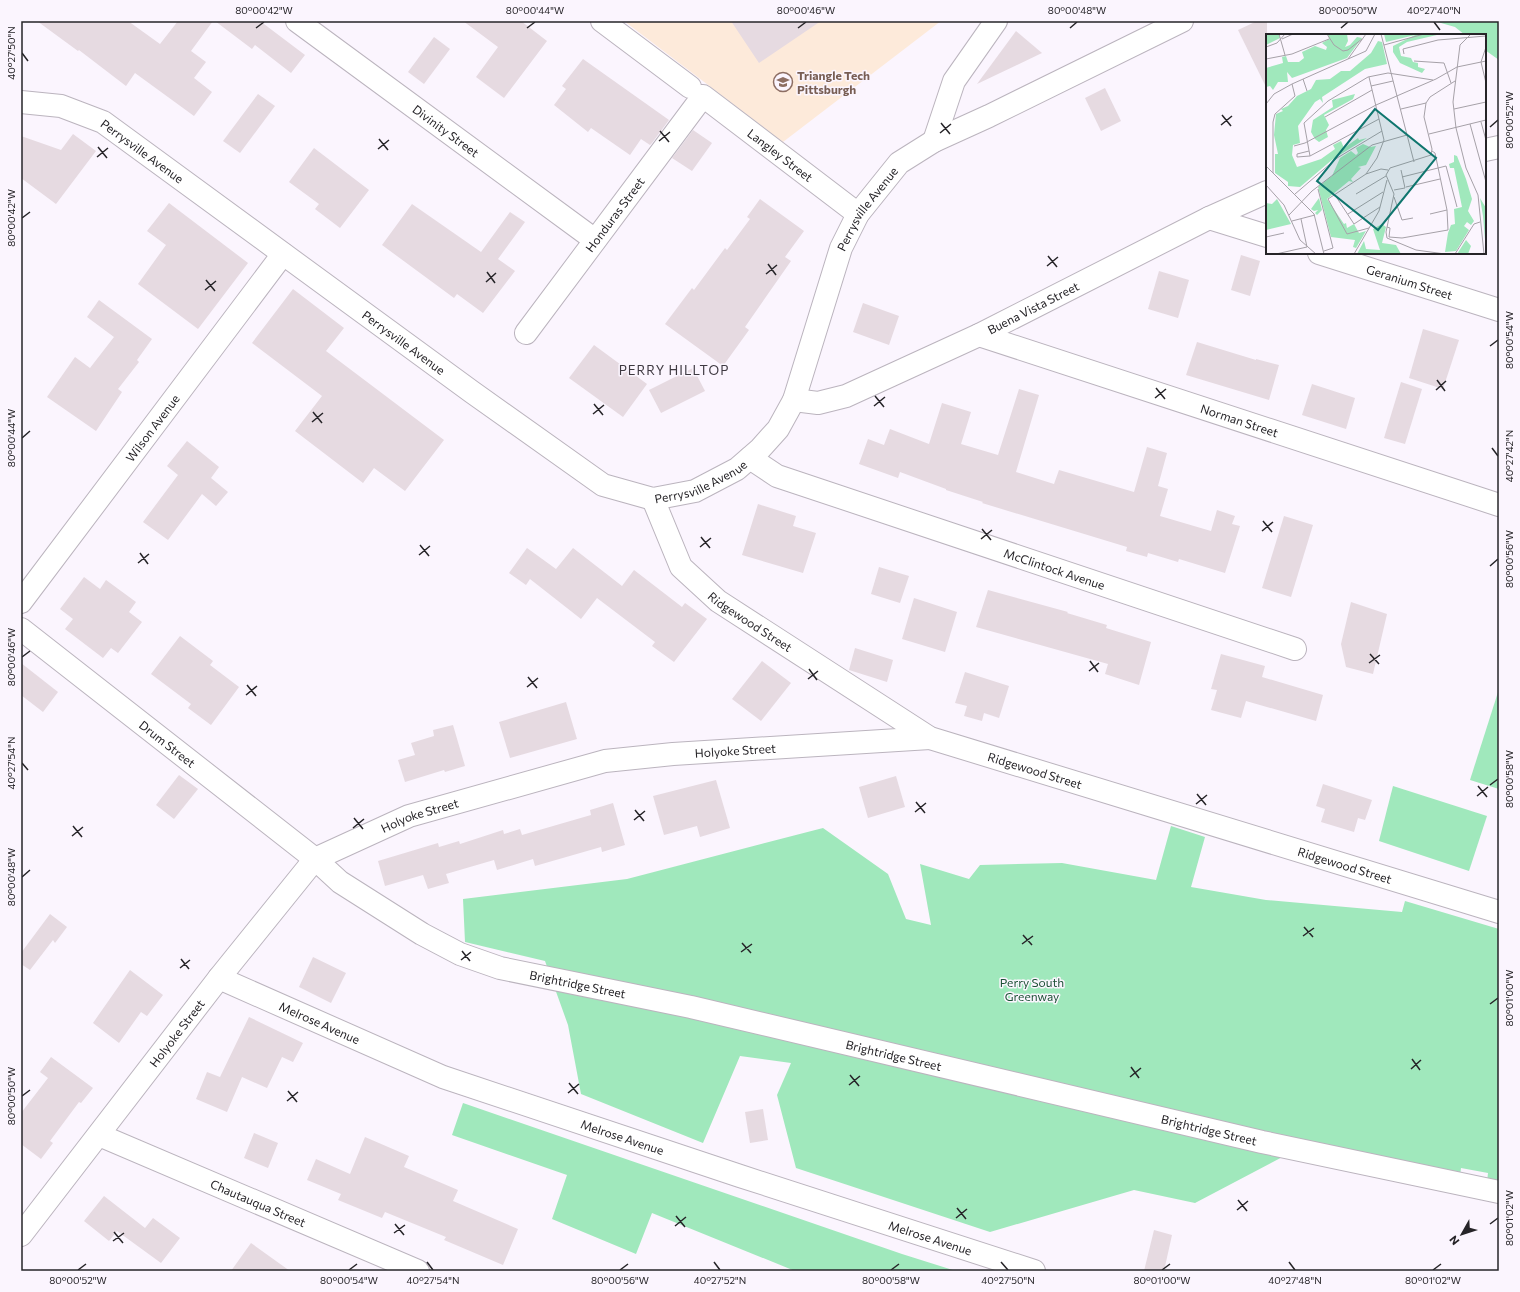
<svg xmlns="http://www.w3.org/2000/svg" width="1520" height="1292" viewBox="0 0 1520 1292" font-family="Commissioner,sans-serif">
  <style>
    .education { fill: #fdeada }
    .green { fill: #a0e8bc }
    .building { fill: #e6dae1 }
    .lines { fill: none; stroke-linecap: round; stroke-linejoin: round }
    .street-casing { stroke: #bbb4be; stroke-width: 24 }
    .secondary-casing { stroke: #bbb4be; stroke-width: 24 }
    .street { stroke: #fff; stroke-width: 22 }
    .secondary { stroke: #fff; stroke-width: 22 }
    .ticks { fill: none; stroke: #262428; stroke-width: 1.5 }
    .labels { text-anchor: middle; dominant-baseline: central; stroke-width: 3; stroke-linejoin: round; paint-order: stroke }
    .education-label { font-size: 12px; font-weight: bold; fill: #785e54; stroke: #fbf5fe; text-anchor: start }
    .street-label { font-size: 12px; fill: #262428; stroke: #fbf5fe }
    .park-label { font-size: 12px; fill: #1b5034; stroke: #fbf5fe }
    .neighbourhood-label { font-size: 13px; letter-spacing: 1px; fill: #3e3941; stroke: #fbf5fe }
    .inset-road { fill: none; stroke: #a6a1a8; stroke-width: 1 }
    .view { fill: #0f766e; fill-opacity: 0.15; stroke: #0f766e; stroke-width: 2 }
    .inset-edge { fill: none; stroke: #262428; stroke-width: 2 }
    .neatline { fill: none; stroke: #262428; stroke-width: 1.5 }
    .ticks-label { font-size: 10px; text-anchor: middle; fill: #262428 }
  </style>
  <rect width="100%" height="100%" fill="#fbf5fe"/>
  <path class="education" d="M624,21H941L783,142Z"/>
  <g class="green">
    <path d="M1434,21H1499V60L1485,50V35H1465L1455,27Z"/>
    <path d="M1499,689V789L1470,780Z"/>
    <path d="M1393,786L1487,816L1469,871L1379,841Z"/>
    <path d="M1171,826L1205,837L1191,887L1266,900L1402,912L1405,901L1499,929V1185L1487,1182L1488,1173L1461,1168L1460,1176L1311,1142L1195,1203L1134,1190L990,1232L796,1168L777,1095L791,1063L740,1056L703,1143L581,1094L568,1025L545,961L465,942L463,899L627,879L823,828L888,874L906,919L931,925L920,864L969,879L980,865L1062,863L1156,880Z"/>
    <path d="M463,1103L902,1254L956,1271H795L652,1213L636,1254L552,1219L567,1175L452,1135Z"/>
  </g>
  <g class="building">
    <path d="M37,21H128L160,44L178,21H213L191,51L206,62L194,78L212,92L194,116L135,73L126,86L79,50L78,51Z"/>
    <path d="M215,21H260L305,55L291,73L255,45L252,49Z"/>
    <path d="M463,21H521L547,41L504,98L476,77L498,47Z"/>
    <path d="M731,21H821L759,63Z"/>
    <path d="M1257,21H1267V89L1238,30Z"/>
    <path d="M1016,31L1042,53L977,84Z"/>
    <path d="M434,37L450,49L424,84L408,72Z"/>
    <path d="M583,59L669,120L652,143L650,145L641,139L630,155L591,128L588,132L554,105L566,89L562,86Z"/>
    <path d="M1105,88L1121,121L1101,131L1085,98Z"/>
    <path d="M258,94L275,106L240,153L223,141Z"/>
    <path d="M693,130L712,143L692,171L672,158Z"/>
    <path d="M73,134L96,151L56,204L21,178V136L61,150Z"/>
    <path d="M314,148L369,190L340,228L315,209L319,204L289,182Z"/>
    <path d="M760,199L804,231L785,257L791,261L745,327L749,330L723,366L665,324L692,288L694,290L725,248L727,250L750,219L747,217Z"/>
    <path d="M169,203L248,263L198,329L138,284L166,245L147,231Z"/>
    <path d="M412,204L481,252L510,212L525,222L498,259L515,271L483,313L457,294L454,298L382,245Z"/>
    <path d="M1241,255L1260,261L1250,296L1231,290Z"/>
    <path d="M1159,271L1189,280L1178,318L1148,309Z"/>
    <path d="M293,289L344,328L326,351L444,440L405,491L374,468L363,483L295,431L322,396L252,343Z"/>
    <path d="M99,300L152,339L137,360L139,362L118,389L122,392L96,431L47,397L75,357L90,368L114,337L87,317Z"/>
    <path d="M863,303L899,316L889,345L853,332Z"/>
    <path d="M1423,329L1459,340L1443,389L1409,378Z"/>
    <path d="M1197,342L1256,360V359L1279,365L1269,400L1186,375Z"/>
    <path d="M594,345L647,384L623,417L569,378Z"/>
    <path d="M693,368L705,391L661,413L649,390Z"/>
    <path d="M1401,382L1422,389L1405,444L1384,438Z"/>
    <path d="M1312,384L1355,398L1346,429L1302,415Z"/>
    <path d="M1019,389L1039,395L1016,472L1054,484L1059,470L1134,492L1147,447L1167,453L1158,486L1168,489L1160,516L1211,531L1217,510L1235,516L1232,524L1240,526L1225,573L1179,559L1178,562L1148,553L1147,557L1126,551L1127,547L982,503L983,502L946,490V489L900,472L898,478L859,464L868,439L884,445L890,429L929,444L942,403L971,412L961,444L998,455Z"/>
    <path d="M187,441L219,467L211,478L228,492L216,506L202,494L168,540L143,522L178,475L167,466Z"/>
    <path d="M758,504L796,516L793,526L816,533L803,573L742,555Z"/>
    <path d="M1284,516L1313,525L1291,597L1262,588Z"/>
    <path d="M527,548L556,569L573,548L622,586L634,570L682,607L685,603L707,619L674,662L652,646L655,642L597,598L581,619L530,579L526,585L509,573Z"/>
    <path d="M879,567L909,576L900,603L871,594Z"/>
    <path d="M84,577L100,589L106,580L136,602L129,612L142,622L118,653L111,648L103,658L65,629L73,619L60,609Z"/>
    <path d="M988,590L1068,612L1067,613L1107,625L1106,628L1151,642L1139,685L1105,674L1108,664L976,627Z"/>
    <path d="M914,598L957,612L945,652L902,639Z"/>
    <path d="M1351,602L1387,614L1373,674L1346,667L1341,644Z"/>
    <path d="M180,636L213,661L210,665L239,687L211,725L188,708L191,704L151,674Z"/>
    <path d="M855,648L893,660L887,682L849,670Z"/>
    <path d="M1221,654L1265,666L1262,677L1323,695L1316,721L1246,701L1241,718L1211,710L1217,690L1211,689Z"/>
    <path d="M762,661L791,683L761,721L732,699Z"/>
    <path d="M21,663L58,692L43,712L21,695Z"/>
    <path d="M965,672L1009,686L999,718L984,713L982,721L964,716L967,706L955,703Z"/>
    <path d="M566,702L577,739L510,758L499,722Z"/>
    <path d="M453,725L465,766L445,772L444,770L405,782L398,760L415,755L411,743L434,736L433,730Z"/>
    <path d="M179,775L198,789L174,819L156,805Z"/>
    <path d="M896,776L905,807L868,818L859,787Z"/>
    <path d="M716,780L730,828L700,837L697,826L664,835L653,796Z"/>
    <path d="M1323,784L1372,800L1365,820L1358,818L1354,832L1321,822L1325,809L1316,806Z"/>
    <path d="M613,803L625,845L602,852L601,847L535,866L533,859L497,870L494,860L446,874L449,883L428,889L423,875L385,886L378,861L438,843L439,847L459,841L460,844L503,830L504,834L520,829L522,835L591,815L590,810Z"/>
    <path d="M50,914L67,927L55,943L53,940L30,970L21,964V953Z"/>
    <path d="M313,957L346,973L331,1003L299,987Z"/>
    <path d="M130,970L163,995L147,1016L141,1012L119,1043L93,1023Z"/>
    <path d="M249,1017L303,1043L293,1062L282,1057L267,1088L242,1077L227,1112L196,1099L207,1072L220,1077Z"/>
    <path d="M51,1057L93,1088L81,1103L79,1102L50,1141L53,1143L41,1159L21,1144V1113L48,1078L40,1072Z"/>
    <path d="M763,1109L768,1140L750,1143L745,1112Z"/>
    <path d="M254,1133L278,1143L268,1168L244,1158Z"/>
    <path d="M365,1137L409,1156L404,1167L458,1190L453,1201L518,1229L503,1265L444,1240L446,1237L385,1212L382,1218L338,1200L341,1194L307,1180L316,1159L350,1174Z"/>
    <path d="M104,1196L145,1228L153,1218L180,1238L161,1263L117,1231L109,1241L84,1221Z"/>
    <path d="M1154,1230L1172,1235L1164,1271H1144Z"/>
    <path d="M251,1243L290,1271H231Z"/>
  </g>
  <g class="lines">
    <g class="street-casing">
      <g id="street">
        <path id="s1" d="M297,21L595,240"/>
        <path d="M602,21L690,87"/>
        <path d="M934,141L954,81L996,21"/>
        <path d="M1485,150L1499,147"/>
        <path d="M1209,218L1267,236"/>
        <path id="s2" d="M1319,253L1499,310"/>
        <path id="s3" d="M526,333L703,96L858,214"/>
        <path id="s4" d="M979,335L1499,505"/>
        <path id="s5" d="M794,400L818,403L846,396L979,335L1209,218L1267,192"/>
        <path id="s6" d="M750,458L777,476L1295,649"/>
        <path id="s7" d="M653,499L681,567L718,601L930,738L1499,912"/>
        <path id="s8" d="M21,602L283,254"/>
        <path id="s9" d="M21,629L315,859L340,882L422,934L460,954L500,968L691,1007L1262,1142L1499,1192"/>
        <path id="s10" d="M219,978L443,1077L740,1176L1034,1271"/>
        <path id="s11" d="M99,1135L418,1271"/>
        <path id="s12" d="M21,1235L219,978L315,859L409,816L605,761L673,754L930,738"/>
      </g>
    </g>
    <g class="secondary-casing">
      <g id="secondary">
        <path id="s13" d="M21,102L61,106L103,122L472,392L603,485L653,499L695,491L737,469L760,449L778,429L794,400L841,248L858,214L899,163L934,141L989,116L1182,21"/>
      </g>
    </g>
    <use href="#street" class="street"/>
    <use href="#secondary" class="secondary"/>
  </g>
  <path class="ticks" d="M1434,22L1440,30M256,28L264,22M527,28L535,22M798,28L806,22M1070,28L1077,22M1341,28L1348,22M22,53L28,61M1222,115L1231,126M941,123L950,134M1221,125L1232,116M1490,127L1498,120M660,131L669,142M940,133L951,124M379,139L388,150M659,141L670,132M98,147L107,158M378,149L389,140M97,157L108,148M22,218L30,212M1048,256L1057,267M768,264L776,275M1047,266L1058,257M487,272L495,283M766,274L777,265M206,280L215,291M486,282L496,273M205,290L216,281M1490,346L1498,340M1437,380L1445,391M1156,388L1165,399M1436,390L1446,381M875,396L884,407M1155,398L1166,389M594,404L603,415M874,406L885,397M313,412L322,423M593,414L604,405M312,422L323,413M22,438L30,431M1492,448L1498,456M1263,521L1272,532M982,529L991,540M1262,531L1273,522M701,537L710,548M981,539L992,530M420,545L429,556M700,547L711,538M140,553L148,564M419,555L430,546M138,563L149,554M1490,566L1498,559M1370,654L1379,664M22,657L30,651M1090,661L1098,672M1369,663L1380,655M809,669L817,680M1089,671L1099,663M528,677L537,688M808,679L818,671M247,685L256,696M527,687L538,678M246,695L257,686M22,763L28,770M1490,785L1498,779M1478,786L1487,797M1197,794L1206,805M1477,796L1488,787M916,802L925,813M1196,804L1207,795M635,810L644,821M915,812L926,803M354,818L363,829M634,820L645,811M73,826L82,837M353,828L364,819M72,836L83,827M22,877L30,870M1304,927L1313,937M1023,935L1032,945M1303,936L1314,928M742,943L751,953M1022,944L1033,936M462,951L470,961M741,952L752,944M181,959L189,969M461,960L471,952M180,968L190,960M1490,1004L1498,998M1412,1059L1420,1070M1131,1067L1139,1078M1411,1069L1421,1060M850,1075L859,1086M1130,1077L1141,1068M569,1083L578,1094M849,1085L860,1076M288,1091L297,1102M568,1093L579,1084M22,1096L30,1090M287,1101L298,1092M1238,1200L1247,1211M957,1208L966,1219M1237,1210L1248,1201M676,1216L685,1227M956,1218L967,1209M395,1224L404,1235M1490,1224L1498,1218M675,1226L686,1217M114,1232L123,1243M394,1233L405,1225M113,1241L124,1233M427,1262L433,1270M714,1262L720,1270M1001,1262L1008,1270M1289,1262L1295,1270M78,1270L86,1264M349,1270L357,1264M620,1270L628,1264M891,1270L899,1264M1162,1270L1170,1264M1433,1270L1441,1264"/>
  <defs>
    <g id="university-ring" transform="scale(1)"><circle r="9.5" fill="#fbf5fe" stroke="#8d6e63" stroke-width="1.5"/><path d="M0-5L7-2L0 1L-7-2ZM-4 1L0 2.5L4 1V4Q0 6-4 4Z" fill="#8d6e63"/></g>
  </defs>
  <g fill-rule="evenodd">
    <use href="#university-ring" x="783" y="82"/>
  </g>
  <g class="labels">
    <g class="education-label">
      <text x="797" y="75">Triangle Tech<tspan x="797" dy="14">Pittsburgh</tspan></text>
    </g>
    <g class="street-label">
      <text stroke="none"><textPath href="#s1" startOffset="185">Divinity Street</textPath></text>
      <text stroke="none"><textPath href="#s13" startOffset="134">Perrysville Avenue</textPath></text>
      <text stroke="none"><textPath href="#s3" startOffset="393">Langley Street</textPath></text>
      <text stroke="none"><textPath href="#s13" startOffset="1142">Perrysville Avenue</textPath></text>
      <text stroke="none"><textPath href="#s3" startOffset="148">Honduras Street</textPath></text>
      <text stroke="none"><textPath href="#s2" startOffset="95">Geranium Street</textPath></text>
      <text stroke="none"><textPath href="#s5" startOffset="260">Buena Vista Street</textPath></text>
      <text stroke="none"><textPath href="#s13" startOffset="458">Perrysville Avenue</textPath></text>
      <text stroke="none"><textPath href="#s4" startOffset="274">Norman Street</textPath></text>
      <text stroke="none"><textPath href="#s8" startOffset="218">Wilson Avenue</textPath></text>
      <text stroke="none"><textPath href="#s13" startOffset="806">Perrysville Avenue</textPath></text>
      <text stroke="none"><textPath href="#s6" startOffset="325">McClintock Avenue</textPath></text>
      <text stroke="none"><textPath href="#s7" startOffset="162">Ridgewood Street</textPath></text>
      <text stroke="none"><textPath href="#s9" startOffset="186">Drum Street</textPath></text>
      <text stroke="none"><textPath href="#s12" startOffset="915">Holyoke Street</textPath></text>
      <text stroke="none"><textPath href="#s7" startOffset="486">Ridgewood Street</textPath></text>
      <text stroke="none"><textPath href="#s12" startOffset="591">Holyoke Street</textPath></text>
      <text stroke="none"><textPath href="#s7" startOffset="810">Ridgewood Street</textPath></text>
      <text stroke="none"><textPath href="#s9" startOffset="669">Brightridge Street</textPath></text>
      <text stroke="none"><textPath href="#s10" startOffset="110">Melrose Avenue</textPath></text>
      <text stroke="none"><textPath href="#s12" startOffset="255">Holyoke Street</textPath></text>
      <text stroke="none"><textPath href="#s9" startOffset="993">Brightridge Street</textPath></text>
      <text stroke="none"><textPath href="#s9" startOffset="1317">Brightridge Street</textPath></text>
      <text stroke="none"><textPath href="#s10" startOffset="434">Melrose Avenue</textPath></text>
      <text stroke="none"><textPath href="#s11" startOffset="173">Chautauqua Street</textPath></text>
      <text stroke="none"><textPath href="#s10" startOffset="758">Melrose Avenue</textPath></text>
    </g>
    <g class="park-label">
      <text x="1032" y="982">Perry South<tspan x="1032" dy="14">Greenway</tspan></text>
    </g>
    <g class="neighbourhood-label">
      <text x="674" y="370">PERRY HILLTOP</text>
    </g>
  </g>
  <g transform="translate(1266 34)">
    <rect width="220" height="220" fill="#fbf5fe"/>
    <path d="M0,0H13L14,4L0,11ZM62,0H81L82,7L79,13L84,11L91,3L96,4L81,24L26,44L21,38L22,48H12L7,56L4,52L0,53V34L17,29L16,23L20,22L22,28H33L38,24L36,18L49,12L60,16L61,13L56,9L63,5ZM118,0H175L141,8L133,13L135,22L145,24L147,28L152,29V33L159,35L156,39L134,29L127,18V12L149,1L120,8ZM112,7L116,8L121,30L99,35L56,63L57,69L54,65L49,68L32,92L34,109L27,111L26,121L31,133L55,125L69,115L67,111L75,107L78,114L92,104L93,106L101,104L67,125L34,153L22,152V148L9,139V120H12L8,101L10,80L17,77L15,75L22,72L31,62L45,55L50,46L64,45L75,37H84L105,19ZM89,60L87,65L58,81L63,91L60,96L62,103L53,108L49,105L45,98L47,86L67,73L66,66ZM97,110L104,113L110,112L100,131L92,133L95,134L85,145L87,148L83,147L61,165L78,190L80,189L81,194L88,190L93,199L100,197L90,214L87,213L89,206L65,203L52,153L66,142L74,124L85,117L90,121L92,119L90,114ZM188,121L191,122L200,145L206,165L202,177L208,187L205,191L201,188L198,192L203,196L190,217L179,218L182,199L185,191L189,190L188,175L196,173L188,134H184L183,130L188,128ZM53,164L56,176L51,181L49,179L52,176L48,177L45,175ZM214,164L220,174V218L217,182ZM11,165L25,190L0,196V169L6,170ZM116,190L120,193L116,209L130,211L135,220H91L98,207L100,215L114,216L107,195ZM200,206L205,212L202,220H191Z" fill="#a0e8bc"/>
    <path class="inset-road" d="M13,0L19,21M61,0L68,11L77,17L82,16L96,5M115,0L148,128M205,0L194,11L187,68L190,94L200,134L212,161L218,220M16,5L27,0M118,11L158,0M0,13L11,9L19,0M220,13L215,28L220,49M138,20L137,15L172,6L220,2M0,25L26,20L63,5M82,25L100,17L109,0M148,27L178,29L185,49M37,45L41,57M105,52L127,47M0,70L8,60L26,50L82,25L100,0M135,75L160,69M188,75L220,68M59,83L106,56M215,88L220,106M204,90L220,148M163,100L220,86M28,112L39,109L110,71L170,45L191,33L220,27M43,117L31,120V123L44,122L113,85M44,122L38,89L62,67L102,43L122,39L167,46M0,132L48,180L58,220M7,139V88L9,80L29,62L26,50M100,140L111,124L118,106L103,43M136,143L180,132L191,173M0,151L18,171L34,206L50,220M140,153L174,145M52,155L67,214L58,217M128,156L139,154L135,136M29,160L71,124L116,97M90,160L120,142M69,161L88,190L114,173M128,163L136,186L147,184M82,180L117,158M164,180L181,176M23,181L46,157L106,111L141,101M26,187L49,181M121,193L124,194L123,203L136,204L182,196L181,176L169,119L166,117M103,194L81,200L62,165L100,140L115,135L122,136M0,203L18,199M10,220L41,213L35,185M88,220L113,177L121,146M179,220L150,216L121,204L120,198L128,160L120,141L124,134L165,121L166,115L158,83L160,69L164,63L189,47M189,220L208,190L214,188"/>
    <path class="view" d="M109,75L170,124L112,196L51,147Z"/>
    <rect width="220" height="220" class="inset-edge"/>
  </g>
  <rect width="1520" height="1292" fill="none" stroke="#fbf5fe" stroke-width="44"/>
  <g transform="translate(1462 1234) rotate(231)" stroke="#fbf5fe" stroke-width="3" paint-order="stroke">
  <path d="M0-3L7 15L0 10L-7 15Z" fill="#262428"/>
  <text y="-6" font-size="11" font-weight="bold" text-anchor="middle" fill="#262428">N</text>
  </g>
  <rect x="22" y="22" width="1476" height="1248" class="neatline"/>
  <g class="ticks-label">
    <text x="264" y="14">80°00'42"W</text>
    <text x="535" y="14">80°00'44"W</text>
    <text x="806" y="14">80°00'46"W</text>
    <text x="1077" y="14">80°00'48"W</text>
    <text x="1348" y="14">80°00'50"W</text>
    <text x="1434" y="14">40°27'40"N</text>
    <text transform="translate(11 53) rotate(-90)" y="4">40°27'50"N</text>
    <text transform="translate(1509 120) rotate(-90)" y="4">80°00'52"W</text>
    <text transform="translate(11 218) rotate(-90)" y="4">80°00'42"W</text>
    <text transform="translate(1509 340) rotate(-90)" y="4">80°00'54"W</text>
    <text transform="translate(11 438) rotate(-90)" y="4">80°00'44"W</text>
    <text transform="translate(1509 456) rotate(-90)" y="4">40°27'42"N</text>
    <text transform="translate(1509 559) rotate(-90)" y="4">80°00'56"W</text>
    <text transform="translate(11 657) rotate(-90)" y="4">80°00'46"W</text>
    <text transform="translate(11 763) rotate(-90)" y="4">40°27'54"N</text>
    <text transform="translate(1509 779) rotate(-90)" y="4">80°00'58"W</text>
    <text transform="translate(11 877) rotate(-90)" y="4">80°00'48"W</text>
    <text transform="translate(1509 998) rotate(-90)" y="4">80°01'00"W</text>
    <text transform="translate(11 1096) rotate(-90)" y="4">80°00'50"W</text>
    <text transform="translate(1509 1218) rotate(-90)" y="4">80°01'02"W</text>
    <text x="78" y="1284">80°00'52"W</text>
    <text x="349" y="1284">80°00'54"W</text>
    <text x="433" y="1284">40°27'54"N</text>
    <text x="620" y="1284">80°00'56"W</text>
    <text x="720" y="1284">40°27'52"N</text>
    <text x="891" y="1284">80°00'58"W</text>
    <text x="1008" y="1284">40°27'50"N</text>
    <text x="1162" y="1284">80°01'00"W</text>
    <text x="1295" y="1284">40°27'48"N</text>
    <text x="1433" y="1284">80°01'02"W</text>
  </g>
</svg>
